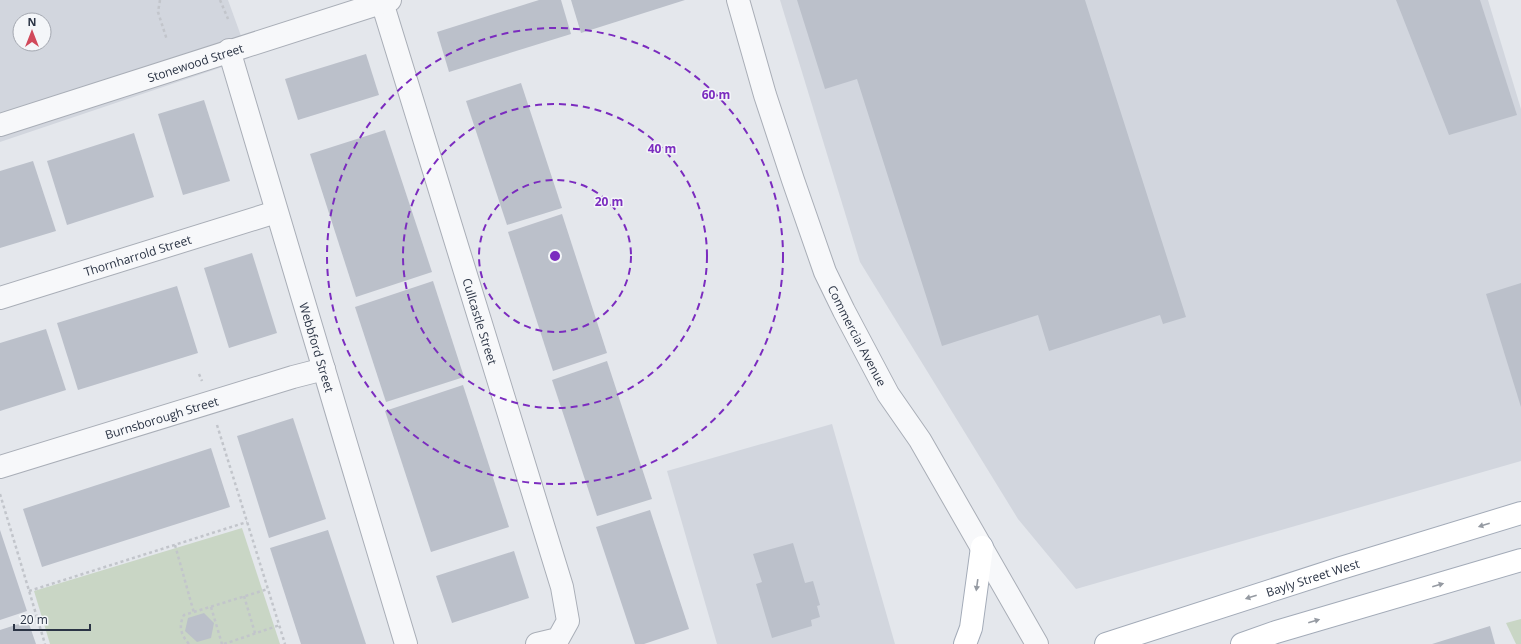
<svg xmlns="http://www.w3.org/2000/svg" width="1521" height="644" viewBox="0 0 1521 644" font-family="'Open Sans',sans-serif">
  <style>
    .built { fill: #d2d6de; fill-rule: evenodd }
    .green { fill: #c9d6c5 }
    .building { fill: #bbc0ca }
    .lines { fill: none; stroke-linecap: round; stroke-linejoin: round }
    .minor-casing { stroke: #a9aeb7; stroke-width: 24 }
    .major-casing { stroke: #a3abb8; stroke-width: 24 }
    .path { stroke: #c2c5cb; stroke-width: 2.5; stroke-dasharray: 3 3; stroke-linecap: butt }
    .minor { stroke: #f7f8fa; stroke-width: 22 }
    .major { stroke: #fff; stroke-width: 22 }
    .oneway { fill: #959aa2 }
    .ring { fill: none; stroke: #7b2cbf; stroke-width: 2; stroke-dasharray: 7 5 }
    .labels { text-anchor: middle; dominant-baseline: central; stroke-width: 3; stroke-linejoin: round; paint-order: stroke }
    .street-label { font-size: 12px; fill: #2b3445; stroke: #f4f6f9 }
    .centre { fill: #7b2cbf; stroke: #f4f6f9; stroke-width: 2 }
    .ring-label { font-size: 12px; text-anchor: middle; font-weight: bold; fill: #7b2cbf; stroke: #f4f6f9; stroke-width: 3; stroke-linejoin: round; paint-order: stroke }
  </style>
  <rect width="100%" height="100%" fill="#e4e7ec"/>
  <g class="built">
    <path d="M0,0H228L249,58L0,142ZM20,20H44V44H20Z"/>
    <path d="M780,0H1488L1521,109V461L1076,589L1018,519L860,262Z"/>
    <path d="M832,424L895,644H717L667,471Z"/>
  </g>
  <g class="green">
    <path d="M242,528L280,644H50L34,591Z"/>
    <path d="M1521,619V644H1516L1506,623Z"/>
  </g>
  <g class="building">
    <path d="M539,0H561L571,34L449,72L437,32Z"/>
    <path d="M571,0H685L581,33Z"/>
    <path d="M797,0H1085L1186,317L1163,324L1160,315L1049,351L1038,315L942,346L857,79L825,89Z"/>
    <path d="M1396,0H1480L1517,115L1449,135Z"/>
    <path d="M366,54L379,95L298,120L285,79Z"/>
    <path d="M521,83L562,208L507,225L466,101Z"/>
    <path d="M204,100L230,181L183,195L158,114Z"/>
    <path d="M385,130L432,272L356,297L310,154Z"/>
    <path d="M134,133L154,197L67,225L47,161Z"/>
    <path d="M33,161L56,231L0,248V171Z"/>
    <path d="M562,214L607,353L553,371L508,232Z"/>
    <path d="M252,253L277,333L229,348L204,268Z"/>
    <path d="M433,281L464,377L386,402L355,307Z"/>
    <path d="M1521,283V407L1486,294Z"/>
    <path d="M177,286L198,353L78,390L57,323Z"/>
    <path d="M46,329L66,390L0,411V343Z"/>
    <path d="M607,361L652,499L597,516L552,380Z"/>
    <path d="M463,385L509,527L431,552L385,411Z"/>
    <path d="M293,418L326,519L269,538L237,436Z"/>
    <path d="M211,448L230,507L42,567L23,509Z"/>
    <path d="M650,510L689,629L644,644H635L596,527Z"/>
    <path d="M0,530L27,611L0,620Z"/>
    <path d="M328,530L366,644H301L270,548Z"/>
    <path d="M793,543L805,583L813,581L820,605L817,606L820,617L811,620L812,626L772,638L756,584L762,582L753,554Z"/>
    <path d="M514,551L529,598L452,623L436,576Z"/>
    <path d="M204,613L214,623L211,638L197,642L185,631L188,618Z"/>
    <path d="M28,621L36,644H0V630Z"/>
    <path d="M1490,626L1495,644H1432Z"/>
  </g>
  <g class="lines">
    <g class="minor-casing">
      <g id="minor">
        <path id="s1" d="M738,0L765,95L793,180L825,272L844,311L888,394L920,440L1037,644"/>
        <path id="s2" d="M382,2L562,587L568,621L558,639L537,644"/>
        <path id="s3" d="M229,50C287,249 347,446 406,644"/>
        <path id="s4" d="M0,125L390,0"/>
        <path id="s5" d="M0,298L276,212"/>
        <path id="s6" d="M0,467L293,377L324,369"/>
      </g>
    </g>
    <g class="major-casing">
      <g id="major">
        <path d="M965,644L971,628L982,547"/>
        <path id="s7" d="M1106,644L1341,568L1521,513"/>
        <path d="M1242,644L1276,632L1521,560"/>
      </g>
    </g>
    <g class="path">
      <path d="M160,0L158,12L167,40"/>
      <path d="M220,0L228,19"/>
      <path d="M199,374L202,381"/>
      <path d="M217,425L285,644"/>
      <path d="M0,494L45,644"/>
      <path d="M175,545L194,613"/>
      <path d="M29,591L247,522"/>
      <path d="M244,596L255,633"/>
      <path d="M211,607L222,644"/>
      <path d="M189,644C181,635 178,626 184,615L268,589"/>
      <path d="M224,644L280,625"/>
    </g>
    <use href="#minor" class="minor"/>
    <use href="#major" class="major"/>
  </g>
  <defs><path id="oneway-solid" d="M-6-.8H1V-3.2L6.5 0L1 3.2V.8H-6Z"/></defs>
  <g class="oneway">
    <use href="#oneway-solid" transform="translate(1484 525) rotate(163)"/>
    <use href="#oneway-solid" transform="translate(977 585) rotate(98)"/>
    <use href="#oneway-solid" transform="translate(1438 585) rotate(-16)"/>
    <use href="#oneway-solid" transform="translate(1251 597) rotate(162)"/>
    <use href="#oneway-solid" transform="translate(1314 621) rotate(-16)"/>
  </g>
  <g class="ring">
    <circle cx="555" cy="256" r="76"/>
    <circle cx="555" cy="256" r="152"/>
    <circle cx="555" cy="256" r="228"/>
  </g>
  <g class="labels">
    <g class="street-label">
      <text stroke="none"><textPath href="#s4" startOffset="205">Stonewood Street</textPath></text>
      <text stroke="none"><textPath href="#s5" startOffset="144">Thornharrold Street</textPath></text>
      <text stroke="none"><textPath href="#s2" startOffset="334">Cullcastle Street</textPath></text>
      <text stroke="none"><textPath href="#s1" startOffset="357">Commercial Avenue</textPath></text>
      <text stroke="none"><textPath href="#s3" startOffset="310">Webbford Street</textPath></text>
      <text stroke="none"><textPath href="#s6" startOffset="169">Burnsborough Street</textPath></text>
      <text stroke="none"><textPath href="#s7" startOffset="217">Bayly Street West</textPath></text>
    </g>
  </g>
  <circle cx="555" cy="256" r="6" class="centre"/>
  <g class="ring-label">
    <text x="716" y="99">60 m</text>
    <text x="662" y="153">40 m</text>
    <text x="609" y="206">20 m</text>
  </g>
  <g transform="translate(32 32)"><circle r="19" fill="#f4f6f9" stroke="#a4a8b1"/>
  <path d="M0-3L7 15L0 10L-7 15Z" fill="#d1495b"/>
  <text y="-6" font-size="11" font-weight="bold" text-anchor="middle" fill="#2b3445">N</text>
  </g>
  <path d="M14 624v6h76v-6" fill="none" stroke="#2b3445" stroke-width="2"/>
  <text x="20" y="624" font-size="12" fill="#2b3445" stroke="#f4f6f9" stroke-width="3" paint-order="stroke">20 m</text>
</svg>
